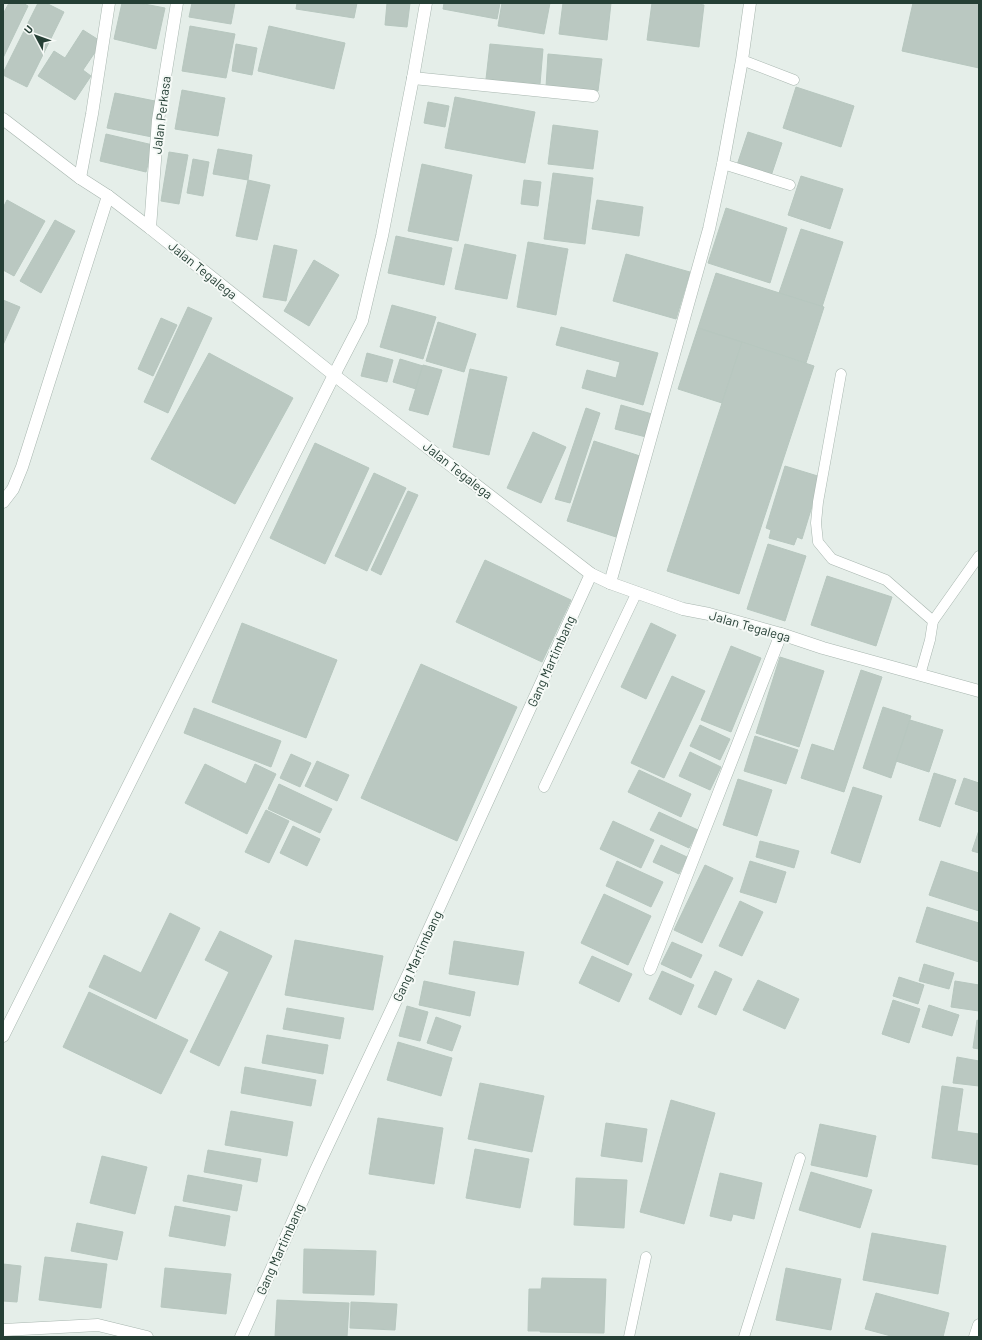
<svg xmlns="http://www.w3.org/2000/svg" width="982" height="1340" viewBox="0 0 982 1340" font-family="Barlow,sans-serif">
  <style>
    .building { fill: #bac8c1; stroke: #b7c7bf }
    .lines { fill: none; stroke-linecap: round; stroke-linejoin: round }
    .service-casing { stroke: #a8b6af; stroke-width: 11 }
    .minor-casing { stroke: #a8b6af; stroke-width: 13 }
    .service { stroke: #fff; stroke-width: 10 }
    .minor { stroke: #fff; stroke-width: 12 }
    .labels { text-anchor: middle; dominant-baseline: central; stroke-width: 4; stroke-linejoin: round; paint-order: stroke }
    .street-label { font-size: 13px; fill: #253f35; stroke: #f6faf7 }
  </style>
  <rect width="100%" height="100%" fill="#e5eee9"/>
  <g class="building">
    <path d="M9,3H23L28,6L3,58V14Z"/>
    <path d="M38,3H46L64,12L27,87L3,75V73Z"/>
    <path d="M122,3H139L165,8L156,49L114,39Z"/>
    <path d="M192,3H235L231,24L189,17Z"/>
    <path d="M297,3H357L354,18L296,9Z"/>
    <path d="M387,3H410L407,27L385,25Z"/>
    <path d="M444,3H500L497,19L443,9Z"/>
    <path d="M502,3H550L544,34L498,26Z"/>
    <path d="M563,3H611L607,40L559,34Z"/>
    <path d="M652,3H693L704,5L699,47L647,40Z"/>
    <path d="M913,3H979V68L902,51Z"/>
    <path d="M190,26L235,34L226,78L182,71Z"/>
    <path d="M269,26L345,43L334,89L258,71Z"/>
    <path d="M83,30L102,42L83,70L91,76L75,100L38,76L54,51L65,58Z"/>
    <path d="M236,44L257,48L252,75L232,71Z"/>
    <path d="M490,44L543,49L540,84L486,79Z"/>
    <path d="M548,54L602,59L598,91L546,87Z"/>
    <path d="M796,87L854,106L841,147L783,128Z"/>
    <path d="M182,90L225,98L218,136L175,129Z"/>
    <path d="M115,93L160,102L152,137L107,128Z"/>
    <path d="M455,97L535,112L525,163L445,148Z"/>
    <path d="M428,102L449,106L445,127L424,123Z"/>
    <path d="M553,125L598,131L593,169L548,164Z"/>
    <path d="M748,132L782,143L771,176L737,165Z"/>
    <path d="M106,134L153,145L146,172L100,161Z"/>
    <path d="M218,149L252,155L248,180L213,174Z"/>
    <path d="M169,152L188,155L179,204L161,201Z"/>
    <path d="M193,159L209,162L203,196L187,193Z"/>
    <path d="M422,164L472,175L458,241L408,231Z"/>
    <path d="M553,173L593,178L585,244L544,239Z"/>
    <path d="M801,176L843,189L830,229L788,215Z"/>
    <path d="M248,180L270,185L257,240L236,236Z"/>
    <path d="M524,180L541,182L538,206L521,204Z"/>
    <path d="M7,200L45,221L14,276L3,270V208Z"/>
    <path d="M597,200L643,207L639,236L592,229Z"/>
    <path d="M726,208L787,228L770,283L708,263Z"/>
    <path d="M55,220L75,231L41,293L20,281Z"/>
    <path d="M801,229L843,242L822,307L779,293Z"/>
    <path d="M396,236L452,248L444,285L388,273Z"/>
    <path d="M528,242L568,249L556,315L517,307Z"/>
    <path d="M465,244L516,255L507,299L455,289Z"/>
    <path d="M274,245L297,250L286,301L263,297Z"/>
    <path d="M626,254L690,272L676,319L613,301Z"/>
    <path d="M314,260L339,275L309,326L284,311Z"/>
    <path d="M716,273L824,307L806,363L698,328Z"/>
    <path d="M3,300L20,307L3,345Z"/>
    <path d="M392,305L436,317L423,359L380,347Z"/>
    <path d="M188,307L212,318L168,413L144,402Z"/>
    <path d="M161,318L177,325L153,376L138,369Z"/>
    <path d="M438,322L476,334L464,372L426,361Z"/>
    <path d="M561,327L658,353L643,405L582,388L587,370L616,378L620,362L556,345Z"/>
    <path d="M698,328L742,342L722,403L678,389Z"/>
    <path d="M742,342L814,366L739,594L667,571Z"/>
    <path d="M209,353L293,398L235,504L151,459Z"/>
    <path d="M367,353L393,360L387,382L361,376Z"/>
    <path d="M400,359L423,366L416,389L393,382Z"/>
    <path d="M423,365L442,370L428,415L409,410Z"/>
    <path d="M470,369L507,377L489,455L453,447Z"/>
    <path d="M621,405L652,414L646,437L615,429Z"/>
    <path d="M586,408L600,413L570,503L555,499Z"/>
    <path d="M533,432L566,447L541,503L507,488Z"/>
    <path d="M594,441L643,457L616,537L567,521Z"/>
    <path d="M315,443L369,468L325,564L270,538Z"/>
    <path d="M785,466L821,477L802,539L797,537L794,545L769,538L771,530L766,528Z"/>
    <path d="M374,473L406,488L367,571L335,556Z"/>
    <path d="M408,491L418,495L381,575L371,570Z"/>
    <path d="M768,544L806,556L785,621L747,609Z"/>
    <path d="M485,560L571,600L542,662L456,622Z"/>
    <path d="M827,576L892,597L876,646L811,625Z"/>
    <path d="M242,623L337,660L306,738L212,702Z"/>
    <path d="M651,623L676,635L646,699L621,687Z"/>
    <path d="M731,646L761,658L731,732L701,720Z"/>
    <path d="M780,657L824,671L799,747L756,733Z"/>
    <path d="M421,664L517,707L457,841L361,798Z"/>
    <path d="M861,670L882,677L844,792L801,778L812,744L834,751Z"/>
    <path d="M672,676L705,691L664,778L631,763Z"/>
    <path d="M883,707L911,716L891,778L863,768Z"/>
    <path d="M194,708L281,741L271,767L184,733Z"/>
    <path d="M910,720L943,730L929,772L896,761Z"/>
    <path d="M700,725L730,739L720,760L690,746Z"/>
    <path d="M755,736L798,750L786,784L744,771Z"/>
    <path d="M690,752L721,767L710,790L679,776Z"/>
    <path d="M291,754L311,763L300,787L280,778Z"/>
    <path d="M317,761L349,775L337,801L305,786Z"/>
    <path d="M205,764L246,784L255,764L276,774L247,834L185,803Z"/>
    <path d="M639,770L691,794L681,817L628,792Z"/>
    <path d="M934,773L956,780L940,827L919,820Z"/>
    <path d="M964,778L979,783V812L955,804Z"/>
    <path d="M738,779L772,790L757,836L723,825Z"/>
    <path d="M279,784L332,809L320,833L268,809Z"/>
    <path d="M853,787L882,796L860,863L831,853Z"/>
    <path d="M266,810L289,821L269,863L245,852Z"/>
    <path d="M659,812L698,830L689,848L650,830Z"/>
    <path d="M613,821L654,840L641,868L600,849Z"/>
    <path d="M293,826L320,839L307,866L280,853Z"/>
    <path d="M979,830V853L972,851Z"/>
    <path d="M760,841L799,851L794,868L756,857Z"/>
    <path d="M661,845L687,857L679,874L653,862Z"/>
    <path d="M617,861L663,882L651,907L606,886Z"/>
    <path d="M750,861L786,872L776,903L740,892Z"/>
    <path d="M941,861L979,873V911L929,895Z"/>
    <path d="M705,865L733,878L702,943L674,930Z"/>
    <path d="M604,894L651,916L628,965L581,943Z"/>
    <path d="M740,901L763,912L742,956L719,946Z"/>
    <path d="M927,907L979,923V962L916,942Z"/>
    <path d="M170,913L200,928L156,1019L89,987L104,955L141,973Z"/>
    <path d="M220,931L272,956L219,1066L190,1052L229,972L205,960Z"/>
    <path d="M295,940L383,956L373,1010L285,995Z"/>
    <path d="M454,941L524,952L518,985L449,974Z"/>
    <path d="M672,942L702,955L691,978L661,964Z"/>
    <path d="M592,956L632,974L619,1002L579,983Z"/>
    <path d="M924,964L954,973L949,989L919,981Z"/>
    <path d="M662,971L694,985L681,1015L649,999Z"/>
    <path d="M715,971L732,979L716,1015L698,1007Z"/>
    <path d="M899,977L924,985L918,1004L893,996Z"/>
    <path d="M758,980L799,999L785,1029L743,1010Z"/>
    <path d="M424,981L475,992L470,1016L419,1005Z"/>
    <path d="M955,981L979,985V1011L951,1007Z"/>
    <path d="M89,992L188,1040L161,1094L63,1047Z"/>
    <path d="M893,1000L920,1009L909,1043L882,1034Z"/>
    <path d="M929,1005L959,1015L952,1036L922,1027Z"/>
    <path d="M407,1006L428,1012L420,1041L399,1036Z"/>
    <path d="M287,1008L344,1018L340,1039L283,1029Z"/>
    <path d="M436,1017L461,1026L452,1051L427,1043Z"/>
    <path d="M977,1020L979,1021V1049L973,1048Z"/>
    <path d="M267,1035L328,1045L323,1074L262,1063Z"/>
    <path d="M398,1042L452,1058L441,1096L387,1080Z"/>
    <path d="M957,1057L979,1061V1086L953,1083Z"/>
    <path d="M245,1067L316,1080L311,1106L241,1093Z"/>
    <path d="M480,1083L544,1096L532,1152L468,1139Z"/>
    <path d="M942,1086L963,1089L957,1131L979,1134V1165L932,1158Z"/>
    <path d="M671,1100L715,1113L684,1224L640,1212Z"/>
    <path d="M231,1111L293,1122L287,1156L225,1145Z"/>
    <path d="M378,1118L443,1128L434,1184L369,1174Z"/>
    <path d="M606,1123L647,1129L642,1162L601,1156Z"/>
    <path d="M820,1124L876,1136L867,1177L811,1165Z"/>
    <path d="M475,1149L529,1159L520,1208L466,1198Z"/>
    <path d="M208,1150L261,1159L257,1182L204,1172Z"/>
    <path d="M102,1156L147,1167L135,1214L90,1203Z"/>
    <path d="M811,1172L872,1190L860,1228L799,1210Z"/>
    <path d="M720,1173L762,1183L754,1219L733,1214L731,1221L710,1216Z"/>
    <path d="M188,1175L242,1185L237,1211L183,1201Z"/>
    <path d="M576,1178L627,1180L624,1228L574,1225Z"/>
    <path d="M175,1206L230,1216L225,1246L169,1236Z"/>
    <path d="M77,1223L123,1232L117,1260L71,1251Z"/>
    <path d="M872,1233L946,1246L938,1294L863,1280Z"/>
    <path d="M304,1249L376,1251L374,1295L303,1293Z"/>
    <path d="M45,1257L107,1264L101,1308L39,1300Z"/>
    <path d="M3,1264L21,1266L17,1302L3,1301Z"/>
    <path d="M165,1268L231,1274L226,1314L161,1307Z"/>
    <path d="M786,1268L841,1279L831,1330L776,1320Z"/>
    <path d="M542,1278L606,1279L604,1333L540,1332V1331H528L529,1289H541Z"/>
    <path d="M876,1293L949,1313L943,1337H891V1336L865,1329Z"/>
    <path d="M277,1300L349,1303L347,1337H275Z"/>
    <path d="M351,1302L397,1304L395,1330L350,1328Z"/>
  </g>
  <g class="lines">
    <g class="service-casing">
      <g id="service">
        <path d="M742,60L794,80"/>
        <path d="M723,164L790,185"/>
        <path d="M841,374L818,502L816,523L818,542L832,559L886,580L933,621L930,640L920,675"/>
        <path d="M933,621L979,556"/>
        <path d="M544,787L637,592"/>
        <path d="M629,1337L646,1257"/>
        <path d="M744,1337L800,1158"/>
      </g>
    </g>
    <g class="minor-casing">
      <g id="minor">
        <path d="M413,78L593,96"/>
        <path d="M3,119L80,178L108,196L150,228L334,375L591,574L610,583L683,609L709,614L781,634L823,648L979,691"/>
        <path d="M80,178L92,114L109,3"/>
        <path d="M150,228L158,120L177,3"/>
        <path d="M3,502L13,489L22,467L108,196"/>
        <path d="M610,583L709,229L723,164L742,60L750,3"/>
        <path d="M650,969L781,634"/>
        <path d="M3,1036L334,375L362,321L382,236L413,78L426,3"/>
        <path d="M3,1330L98,1325L147,1337"/>
        <path d="M241,1337L316,1170L416,958L591,574"/>
        <path d="M975,1337L979,1325"/>
      </g>
    </g>
    <use href="#service" class="service"/>
    <use href="#minor" class="minor"/>
  </g>
  <g class="labels">
    <g class="street-label">
      <text transform="translate(161 115) rotate(-83)">Jalan Perkasa</text>
      <text transform="translate(203 270) rotate(39)">Jalan Tegalega</text>
      <text transform="translate(458 470) rotate(38)">Jalan Tegalega</text>
      <text transform="translate(750 626) rotate(16)">Jalan Tegalega</text>
      <text transform="translate(551 661) rotate(-66)">Gang Martimbang</text>
      <text transform="translate(417 956) rotate(-65)">Gang Martimbang</text>
      <text transform="translate(280 1249) rotate(-66)">Gang Martimbang</text>
    </g>
  </g>
  <rect width="982" height="1340" fill="none" stroke="#253f35" stroke-width="8"/>
  <g transform="translate(36 36) rotate(311)" stroke="#f6faf7" stroke-width="3" paint-order="stroke">
  <path d="M0-3L7 15L0 10L-7 15Z" fill="#253f35"/>
  <text y="-6" font-size="11" font-weight="bold" text-anchor="middle" fill="#253f35">U</text>
  </g>
</svg>
